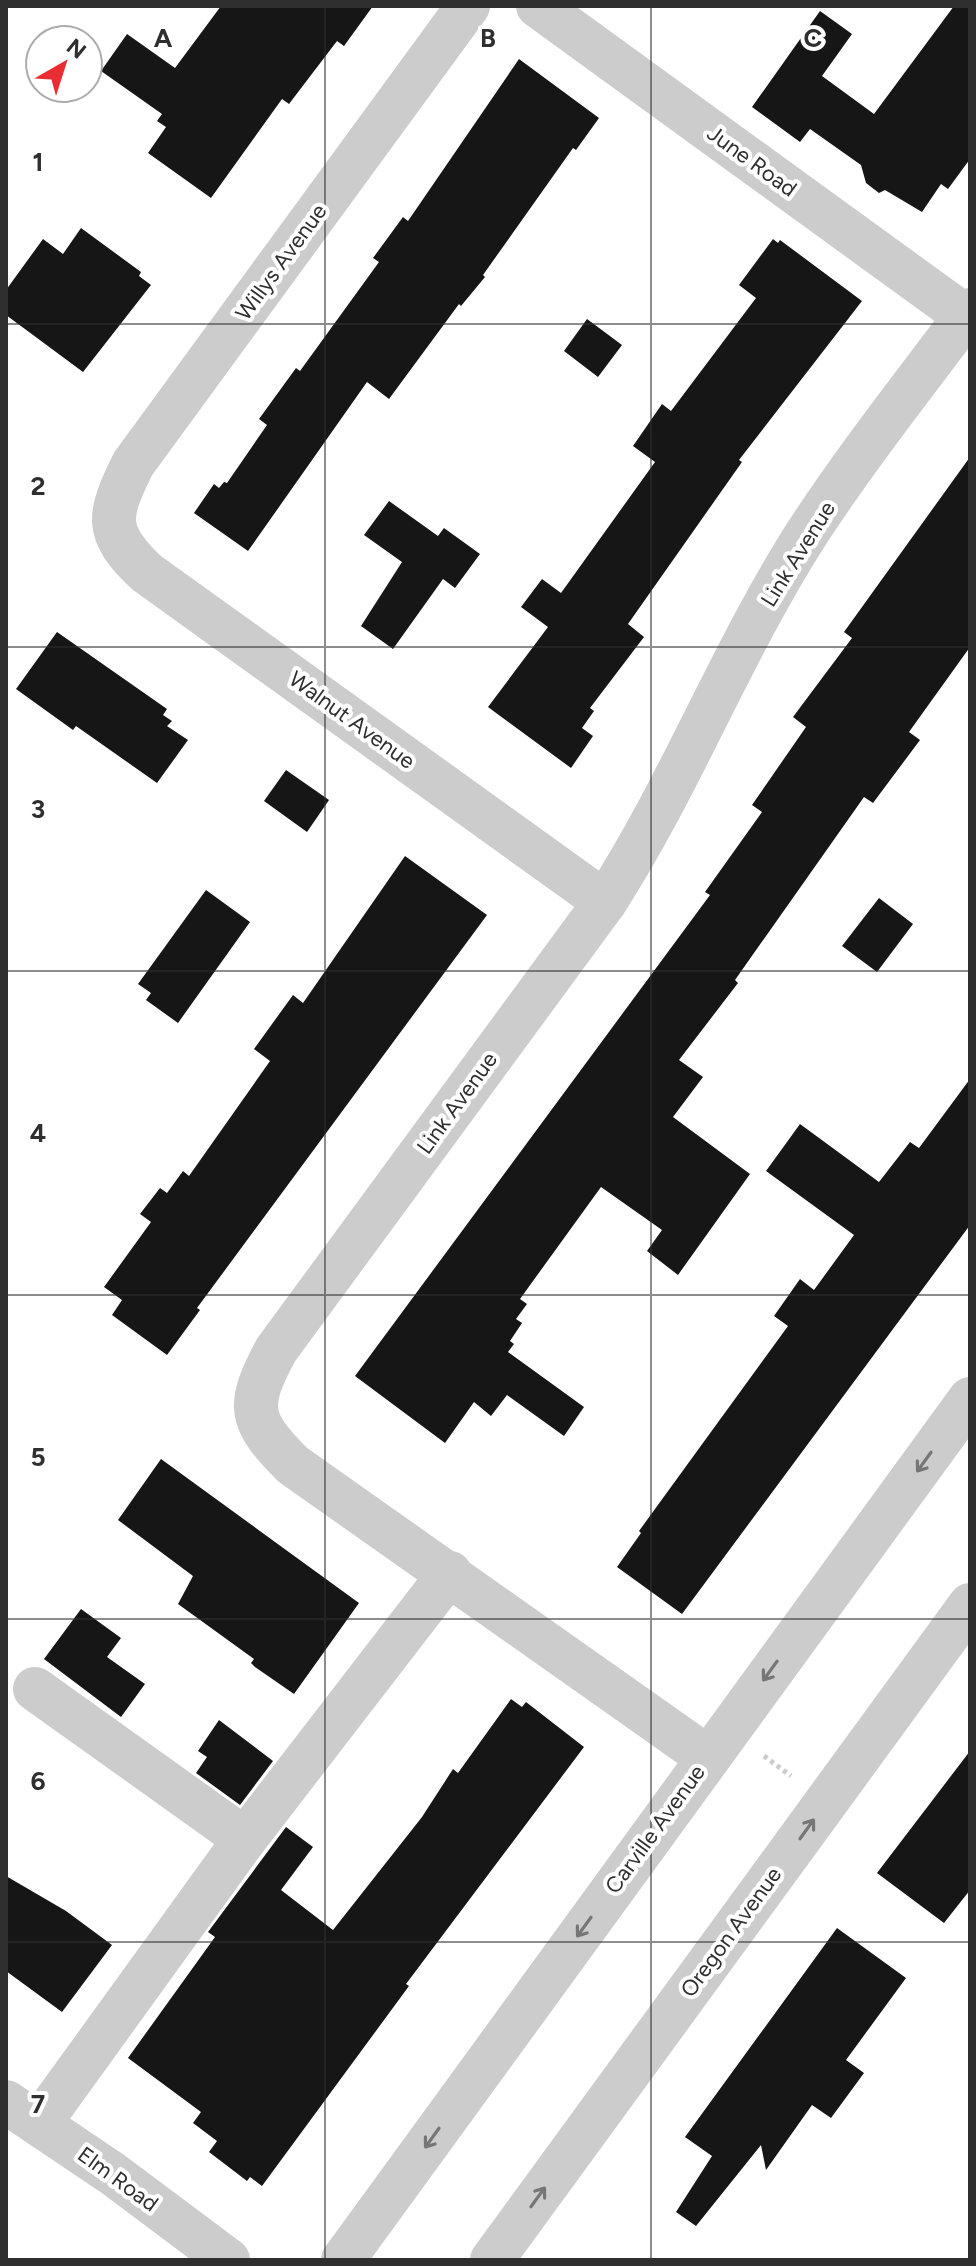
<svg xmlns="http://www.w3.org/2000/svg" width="976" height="2266" viewBox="0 0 976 2266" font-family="Figtree,sans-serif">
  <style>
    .building { fill: #161616 }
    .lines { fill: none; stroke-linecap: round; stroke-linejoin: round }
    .path { stroke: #ccc; stroke-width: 5; stroke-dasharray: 4 4; stroke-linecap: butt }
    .minor { stroke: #ccc; stroke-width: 44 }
    .oneway { stroke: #767676 }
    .grid { fill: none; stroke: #2f2f2f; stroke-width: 2; stroke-opacity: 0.55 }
    .labels { text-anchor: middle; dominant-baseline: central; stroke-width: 8; stroke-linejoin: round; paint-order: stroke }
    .street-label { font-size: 22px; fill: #2f2f2f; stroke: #fff }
    .grid-label { font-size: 26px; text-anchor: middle; font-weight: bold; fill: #2f2f2f; stroke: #fff; stroke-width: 8; stroke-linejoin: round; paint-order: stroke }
  </style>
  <rect width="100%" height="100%" fill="#fff"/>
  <g class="building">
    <path d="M221,6H373L344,46L337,41L289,104L282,99L211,198L148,153L166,127L157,121L162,114L101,71L127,34L175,68Z"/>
    <path d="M954,6H970V159L948,189L941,184L922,212L885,190L879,193L866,183L861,165L810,129L800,142L752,107L820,11L852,34L822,76L874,114Z"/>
    <path d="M519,59L599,118L576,150L573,148L483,275L485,277L461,306L459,304L389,399L367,382L248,551L194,513L214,484L219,488L224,482L227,483L267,425L259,419L296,368L300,371L379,262L373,258L403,217L408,221Z"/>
    <path d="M81,228L141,272L139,276L151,285L83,372L6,315V290L43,239L63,254Z"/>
    <path d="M773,239L778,243L780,240L862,301L739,460L742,462L628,624L644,637L590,708L594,711L582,728L593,736L571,768L488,707L548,627L521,607L542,579L561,593L655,462L633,446L662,404L671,411L756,298L739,285Z"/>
    <path d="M587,319L622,345L598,377L564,351Z"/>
    <path d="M970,457V647L909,732L920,740L873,803L864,797L735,980L738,983L679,1060L703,1077L673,1117L750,1174L678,1275L647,1251L662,1230L601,1187L520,1299L527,1304L516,1319L522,1323L510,1341L514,1344L508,1352L584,1407L564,1436L507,1395L491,1416L474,1402L445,1443L355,1376L710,895L705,892L762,812L752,805L806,727L793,717L852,638L844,632Z"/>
    <path d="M389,501L438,536L444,528L480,554L455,588L443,579L393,649L361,626L402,562L364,535Z"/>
    <path d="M57,632L167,709L163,715L172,721L167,726L188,740L157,783L76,726L73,730L16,689Z"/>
    <path d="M286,770L329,800L307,832L264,801Z"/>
    <path d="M405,856L487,915L197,1308L200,1310L167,1355L112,1315L122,1300L104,1287L151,1222L140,1214L160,1188L167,1193L183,1171L189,1176L270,1061L254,1049L293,995L303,1003Z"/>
    <path d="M206,890L250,922L178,1023L146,1000L151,993L138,984Z"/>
    <path d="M879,898L913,924L877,972L842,946Z"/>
    <path d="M970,1079V1225L682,1614L617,1567L641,1533L639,1531L788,1326L774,1316L800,1279L814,1290L854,1235L766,1171L800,1124L879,1182L910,1142L919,1148Z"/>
    <path d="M161,1459L359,1603L294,1694L255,1667L251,1663L254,1659L178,1604L193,1576L118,1520Z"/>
    <path d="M81,1609L121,1638L107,1657L145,1684L121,1717L44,1659Z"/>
    <path d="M511,1699L522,1707L526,1702L584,1747L406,1984L409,1986L262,2186L250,2177L247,2181L209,2152L217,2141L193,2123L201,2112L128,2058L215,1937L208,1932L286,1827L313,1847L281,1890L333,1930L422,1817L453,1769L458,1773Z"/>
    <path d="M219,1720L273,1761L240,1805L196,1773L207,1757L198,1751Z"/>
    <path d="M970,1751V1890L944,1923L877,1873Z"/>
    <path d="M6,1876L66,1911L112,1945L62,2012L6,1971Z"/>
    <path d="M837,1928L906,1978L846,2060L864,2073L831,2118L812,2105L766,2170L761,2145L696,2226L676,2212L712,2156L685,2137Z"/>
  </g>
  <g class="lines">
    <path class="path" d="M764,1756L791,1776"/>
    <g class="minor">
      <path d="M468,6L133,464C108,515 103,532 147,573L605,902"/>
      <path d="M538,6L965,316"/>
      <path d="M35,1689L245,1839"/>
      <path d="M707,1757L293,1465C248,1420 246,1406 276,1350L605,902C682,783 732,649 809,530C859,454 916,382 970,310"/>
      <path d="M6,2102L113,2174L228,2260"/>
      <path d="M39,2124L245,1839L450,1573"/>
      <path d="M343,2260L970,1399"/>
      <path d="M492,2260L970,1605"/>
    </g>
  </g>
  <defs><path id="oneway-shaft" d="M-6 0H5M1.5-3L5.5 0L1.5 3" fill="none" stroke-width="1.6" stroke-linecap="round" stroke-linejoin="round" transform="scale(2)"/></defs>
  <g class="oneway">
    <use href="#oneway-shaft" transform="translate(924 1462) rotate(126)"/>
    <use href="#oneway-shaft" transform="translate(770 1671) rotate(126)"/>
    <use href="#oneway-shaft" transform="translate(807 1829) rotate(-54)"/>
    <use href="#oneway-shaft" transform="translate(584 1927) rotate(126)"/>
    <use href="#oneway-shaft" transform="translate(432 2138) rotate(126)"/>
    <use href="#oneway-shaft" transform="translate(538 2197) rotate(-54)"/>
  </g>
  <path class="grid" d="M325,6V2260M651,6V2260M6,324H970M6,647H970M6,971H970M6,1295H970M6,1619H970M6,1942H970"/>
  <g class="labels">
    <g class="street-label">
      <text transform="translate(752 161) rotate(36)">June Road</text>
      <text transform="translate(281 262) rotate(-54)">Willys Avenue</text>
      <text transform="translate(798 554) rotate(-58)">Link Avenue</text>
      <text transform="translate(352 720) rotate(36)">Walnut Avenue</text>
      <text transform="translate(457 1103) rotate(-54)">Link Avenue</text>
      <text transform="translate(655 1829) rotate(-54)">Carville Avenue</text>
      <text transform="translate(731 1932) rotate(-54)">Oregon Avenue</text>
      <text transform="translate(118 2179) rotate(36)">Elm Road</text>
    </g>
  </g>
  <g class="grid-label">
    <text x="163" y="47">A</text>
    <text x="488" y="47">B</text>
    <text x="813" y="47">C</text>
    <text x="38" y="171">1</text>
    <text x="38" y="495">2</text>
    <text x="38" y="818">3</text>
    <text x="38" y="1142">4</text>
    <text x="38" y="1466">5</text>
    <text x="38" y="1790">6</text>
    <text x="38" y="2113">7</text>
  </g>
  <rect width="976" height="2266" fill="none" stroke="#2f2f2f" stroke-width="16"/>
  <g transform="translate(64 64) rotate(39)"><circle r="38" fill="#ffffff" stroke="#acacac" stroke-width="2"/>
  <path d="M0-6L14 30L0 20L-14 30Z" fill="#ea2d33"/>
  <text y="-12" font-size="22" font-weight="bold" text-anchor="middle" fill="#2f2f2f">N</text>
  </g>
</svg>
